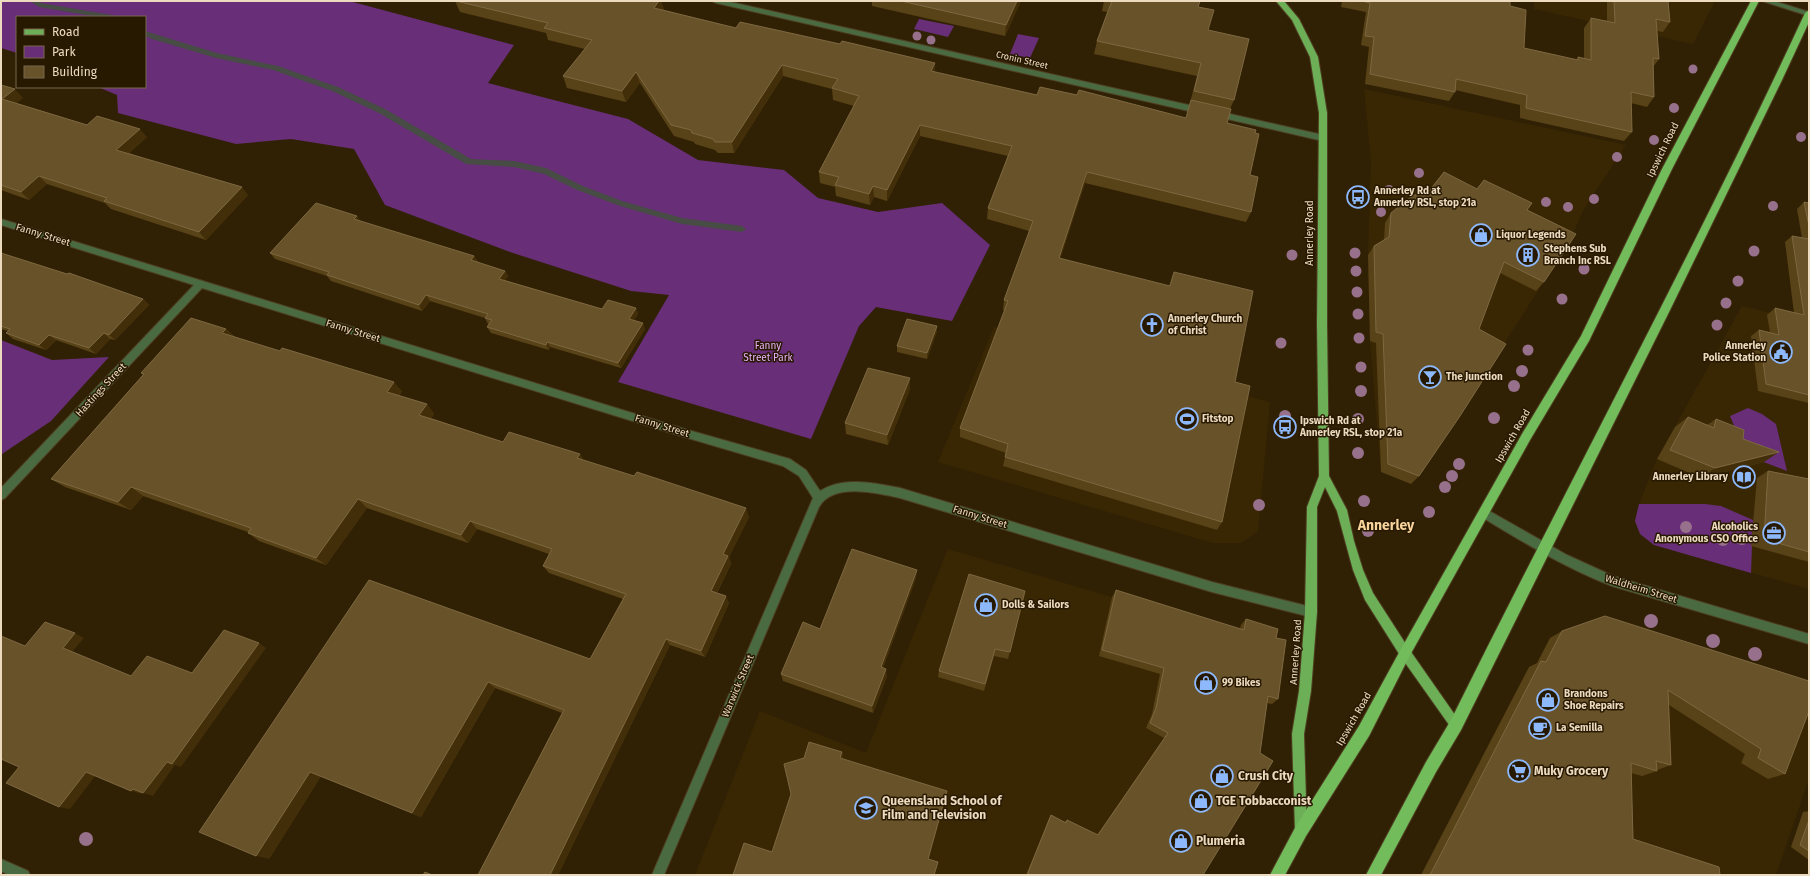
<svg xmlns="http://www.w3.org/2000/svg" width="1810" height="876" viewBox="0 0 1810 876" font-family="'Fira Sans',sans-serif">
  <style>
    .built { fill: #392704 }
    .green { fill: #682e78 }
    .lines { fill: none; stroke-linecap: round; stroke-linejoin: round }
    .stream { fill: #474c44; fill-rule: evenodd }
    .minor-casing { stroke: #4f3f22; stroke-width: 2 }
    .tertiary-casing { stroke: #4f3f22; stroke-width: 2 }
    .primary-casing { stroke: #4f3f22; stroke-width: 2 }
    .trunk-casing { stroke: #4f3f22; stroke-width: 2 }
    .minor { fill: #4a6a41; fill-rule: evenodd }
    .tertiary { fill: #4a6a41; fill-rule: evenodd }
    .primary { fill: #6caf57; fill-rule: evenodd }
    .trunk { fill: #72bc5c; fill-rule: evenodd }
    .tree { fill: #97708b }
    .wall { fill: #584217 }
    .shaded-wall { fill: #422e08 }
    .building { fill: #685229; stroke: #7d6841 }
    .labels { text-anchor: middle; dominant-baseline: central; stroke-width: 3; stroke-linejoin: round; paint-order: stroke }
    .far-street-label { font-size: 9px; fill: #eddbc0; stroke: #271800 }
    .street-label { font-size: 10px; fill: #eddbc0; stroke: #271800 }
    .poi-label { font-size: 10px; font-weight: bold; fill: #eddbc0; stroke: #271800; text-anchor: start }
    .park-label { font-size: 10px; fill: #eab1fa; stroke: #271800 }
    .near-poi-label { font-size: 12px; font-weight: bold; fill: #eddbc0; stroke: #271800; text-anchor: start }
    .district-label { font-size: 14px; font-weight: bold; fill: #f9d59d; stroke: #271800 }
  </style>
  <rect width="100%" height="100%" fill="#312104"/>
  <g class="built">
    <path d="M1534,1H1715L1693,44L1534,9Z"/>
    <path d="M1364,89L1626,145L1584,209L1568,244L1498,353L1381,472L1370,341L1368,255L1371,161Z"/>
    <path d="M1742,306L1809,322V589L1654,545L1640,534L1635,521L1639,504L1657,459Z"/>
    <path d="M994,327L1270,402L1258,531L1241,543H1213L938,462Z"/>
    <path d="M948,549L1112,597L1261,643L1173,875H695L760,711L866,753Z"/>
    <path d="M1552,672L1809,694V779L1776,875H1451Z"/>
  </g>
  <g class="green">
    <path d="M1,1H349L514,45L488,83L628,119L698,160L784,170L818,198L878,212L942,203L990,245L952,321L876,307L859,326L811,439L618,382L669,295L631,291L513,253L385,205L354,149L291,139L236,144L118,113L117,95L98,87H145V17H17V53L1,48Z"/>
    <path d="M919,19L954,26L948,37L914,29Z"/>
    <path d="M1018,34L1039,38L1030,58L1010,54Z"/>
    <path d="M1,340L52,360L109,357L51,421L2,454Z"/>
    <path d="M1748,408L1762,414L1776,424L1787,471L1729,449L1735,428L1730,416Z"/>
    <path d="M1639,504H1705L1721,506L1753,520L1751,573L1654,545L1640,534L1635,521Z"/>
  </g>
  <g class="lines">
    <g class="stream">
      <path d="M30,1H39L41,3L112,15L116,17H98L39,7Z"/>
      <path d="M145,31L217,53L278,66L338,87L385,109L471,159L514,161L546,168L583,186L622,201L682,218L742,226L746,229L742,232L682,224L620,206L577,190L544,174L514,167L466,164L379,113L332,91L273,70L216,58L152,39L145,36Z"/>
    </g>
    <g class="minor-casing">
      <g id="minor">
        <path d="M712,1H726L1202,108L1206,111L1202,114L716,3Z"/>
        <path d="M1762,1H1774L1809,12V16Z"/>
        <path d="M1217,111L1323,135L1327,138L1323,141L1214,116L1213,114Z"/>
        <path d="M1,219L681,428L790,459L806,470L820,491C843,476 875,483 900,488L1212,582L1311,607L1315,608L1317,612L1315,616L1311,617L1212,592L900,498C877,493 833,482 819,507L664,875H652L813,498L799,476L783,466L681,436L202,288L5,498L1,500V488L194,285L1,225Z"/>
        <path d="M1,859L28,871L30,875H9L1,871Z"/>
      </g>
    </g>
    <g class="tertiary-casing">
      <path id="tertiary" d="M1484,508L1567,555L1613,576L1809,634V644L1612,586C1565,568 1523,542 1480,516L1479,513L1480,510Z"/>
    </g>
    <g class="primary-casing">
      <path id="primary" d="M1276,1H1284L1299,19L1318,57L1327,113V324L1329,476L1347,510L1354,541L1363,570L1373,593L1409,649L1462,725L1460,729L1456,731L1452,729L1401,657L1365,600L1353,570L1337,511L1325,487L1317,507V612L1311,691L1304,734L1307,831L1305,835L1301,837L1297,835L1295,831L1292,734L1299,691L1305,612L1307,507L1319,476L1317,324L1319,113L1310,57L1292,20Z"/>
    </g>
    <g class="trunk-casing">
      <g id="trunk">
        <path d="M1751,1H1759L1672,169L1589,341L1530,440L1409,657L1369,736L1306,836L1285,875H1270L1296,826L1359,726L1401,649L1522,434L1581,336L1662,169Z"/>
        <path d="M1809,10V22L1782,80L1671,308L1461,730L1436,772L1381,875H1366L1426,762L1451,720C1568,484 1694,252 1805,13Z"/>
      </g>
    </g>
    <use href="#minor" class="minor"/>
    <use href="#tertiary" class="tertiary"/>
    <use href="#primary" class="primary"/>
    <use href="#trunk" class="trunk"/>
  </g>
  <g class="tree">
    <circle cx="917" cy="36" r="4.5"/>
    <circle cx="931" cy="40" r="4.5"/>
    <circle cx="1693" cy="69" r="4.5"/>
    <circle cx="1674" cy="108" r="5"/>
    <circle cx="1801" cy="137" r="5"/>
    <circle cx="1654" cy="140" r="5"/>
    <circle cx="1617" cy="157" r="5"/>
    <circle cx="1419" cy="173" r="5"/>
    <circle cx="1389" cy="190" r="5"/>
    <circle cx="1594" cy="199" r="5"/>
    <circle cx="1546" cy="202" r="5"/>
    <circle cx="1773" cy="206" r="5"/>
    <circle cx="1568" cy="207" r="5"/>
    <circle cx="1381" cy="212" r="5"/>
    <circle cx="1754" cy="251" r="5.5"/>
    <circle cx="1355" cy="253" r="5.5"/>
    <circle cx="1292" cy="255" r="5.5"/>
    <circle cx="1584" cy="269" r="5.5"/>
    <circle cx="1356" cy="271" r="5.5"/>
    <circle cx="1738" cy="281" r="5.5"/>
    <circle cx="1357" cy="292" r="5.5"/>
    <circle cx="1562" cy="299" r="5.5"/>
    <circle cx="1726" cy="303" r="5.5"/>
    <circle cx="1358" cy="314" r="5.5"/>
    <circle cx="1717" cy="325" r="5.5"/>
    <circle cx="1359" cy="338" r="5.5"/>
    <circle cx="1281" cy="343" r="5.5"/>
    <circle cx="1528" cy="350" r="5.5"/>
    <circle cx="1361" cy="367" r="5.5"/>
    <circle cx="1522" cy="371" r="6"/>
    <circle cx="1514" cy="386" r="6"/>
    <circle cx="1361" cy="391" r="6"/>
    <circle cx="1285" cy="416" r="6"/>
    <circle cx="1494" cy="418" r="6"/>
    <circle cx="1358" cy="419" r="6"/>
    <circle cx="1358" cy="453" r="6"/>
    <circle cx="1459" cy="464" r="6"/>
    <circle cx="1452" cy="476" r="6"/>
    <circle cx="1445" cy="487" r="6"/>
    <circle cx="1364" cy="501" r="6"/>
    <circle cx="1259" cy="505" r="6"/>
    <circle cx="1429" cy="512" r="6"/>
    <circle cx="1686" cy="527" r="6"/>
    <circle cx="1368" cy="531" r="6"/>
    <circle cx="1742" cy="539" r="6"/>
    <circle cx="1723" cy="540" r="6"/>
    <circle cx="1651" cy="621" r="7"/>
    <circle cx="1713" cy="641" r="7"/>
    <circle cx="1755" cy="654" r="7"/>
    <circle cx="86" cy="839" r="7"/>
  </g>
  <g class="wall">
    <path d="M455,1H661L664,10L736,28L1037,95L1186,118L1197,76L1094,54L1097,41L1107,12L1102,11L1104,1H1200L1198,7L1208,30L1234,100L1230,109L1227,123L1255,133L1250,175L1251,212L1246,222L1085,183L1060,259L1169,286L1174,272L1235,382L1222,522L1217,530L1003,466L1006,453L960,437V428L1005,310H1003L1004,300L1029,231L987,219L988,208L1008,156L920,136L887,201L874,197L870,205L836,196L835,187L820,183L819,172L854,106L833,100L832,89L783,76L734,153H718L715,150L695,144L694,142L674,136L640,83L626,102L567,88L563,76L585,49L548,40L546,33L460,12Z"/>
    <path d="M872,1H1021L1005,36L872,6Z"/>
    <path d="M1342,1H1510V6L1524,48L1577,60L1578,57L1584,58V28L1591,18L1607,21V1H1668L1670,22L1663,32L1657,31L1659,59L1653,67L1654,97L1647,107L1631,103L1632,132L1624,141L1520,118V105L1455,90V92L1449,101L1365,84L1369,47L1361,45L1366,12L1341,7Z"/>
    <path d="M1,85L23,98L16,103L87,125L147,137L129,153L248,195L206,240L111,209L105,203L47,184L29,200L1,190Z"/>
    <path d="M1477,189L1527,210L1544,282L1536,291L1500,273L1419,476L1411,484L1381,472L1376,343L1370,341L1368,255L1374,246L1384,240L1385,223L1391,213L1426,195Z"/>
    <path d="M1804,202L1809,203V403L1758,391L1751,336L1759,330L1770,332L1767,315L1775,308L1794,313L1785,242L1792,236L1802,238L1797,209Z"/>
    <path d="M357,216L360,221L474,256L478,262H477L505,271L508,276L505,280L602,309L636,308L638,314L634,320L645,329L621,368L550,347L549,350L491,333L487,327L489,324H488L485,318L430,301L422,311L331,281L327,276L275,259L270,253Z"/>
    <path d="M1,253L143,299L149,305L115,340L110,339L96,354L56,340L46,350L13,339L6,333L8,331L1,329Z"/>
    <path d="M226,329L235,337L402,391L399,396L427,404L434,414L431,418L503,442L580,454L583,460L749,517L729,557L731,564L717,593L729,603L705,657L670,645L558,875H478L562,713L495,688L421,817L321,776L269,859L369,580L590,659L623,599L549,573L543,566L549,554L477,529L468,543L367,508L326,565L259,541L248,533V532L143,496L131,510L65,487L51,479L143,375L141,373Z"/>
    <path d="M937,331L927,359L897,352V346Z"/>
    <path d="M910,389L888,445L846,434L845,423Z"/>
    <path d="M1688,417L1707,425L1716,419L1743,439L1764,462L1701,478L1657,459L1675,427Z"/>
    <path d="M1768,471L1809,479V562L1751,546L1757,478Z"/>
    <path d="M916,578L883,668L887,676L873,713L783,681L781,674L820,629Z"/>
    <path d="M1116,590L1240,629L1241,625L1246,619L1276,638L1278,699L1272,704L1267,703L1203,875H1026L1049,819L1051,815L1064,822L1067,820L1097,835L1164,738L1146,728L1152,714L1160,674L1099,656L1112,597Z"/>
    <path d="M1025,591L1008,659L994,656L984,691L938,677L939,671Z"/>
    <path d="M1562,631L1809,681V715H1808L1785,774L1768,779L1741,763L1745,754L1669,705L1671,765L1657,770V771L1642,776L1631,773L1633,839L1720,875H1421L1529,667L1537,663L1550,638Z"/>
    <path d="M1809,811V860L1791,847L1803,812Z"/>
  </g>
  <g class="shaded-wall">
    <path d="M659,1H661L664,11L654,8Z"/>
    <path d="M1017,1H1021L1005,36L1006,25Z"/>
    <path d="M935,63V75L931,71Z"/>
    <path d="M782,65L783,76L734,153L732,142Z"/>
    <path d="M636,72L640,83L626,102L622,91Z"/>
    <path d="M15,89L23,98L10,108L2,99Z"/>
    <path d="M920,125V136L887,201V190Z"/>
    <path d="M140,129L147,137L124,158L116,150Z"/>
    <path d="M1087,172L1085,183L1057,269L1059,258Z"/>
    <path d="M39,176L47,184L29,200L21,192Z"/>
    <path d="M873,186L874,197L870,205L869,194Z"/>
    <path d="M242,187L248,195L206,240L199,232Z"/>
    <path d="M357,216L361,222L354,219Z"/>
    <path d="M474,256L478,262L474,266L471,260Z"/>
    <path d="M505,271L508,276L502,284L499,279Z"/>
    <path d="M426,295L430,301L422,311L419,305Z"/>
    <path d="M143,299L149,305L115,340L109,335Z"/>
    <path d="M636,308L638,314L631,325L629,319Z"/>
    <path d="M643,323L645,329L621,368L618,363Z"/>
    <path d="M937,326V331L927,359V353Z"/>
    <path d="M226,329L236,339L222,333Z"/>
    <path d="M104,333L110,339L96,354L89,348Z"/>
    <path d="M49,335L56,340L46,350L39,345Z"/>
    <path d="M547,342L550,347L549,350L546,345Z"/>
    <path d="M910,378V389L888,445L887,435Z"/>
    <path d="M394,382L402,391L395,401L387,392Z"/>
    <path d="M427,404L434,414L427,424L419,415Z"/>
    <path d="M1779,452L1764,462L1701,478L1715,468Z"/>
    <path d="M580,454L585,463L577,458Z"/>
    <path d="M131,487L143,496L131,510L118,502Z"/>
    <path d="M358,499L367,508L326,565L316,558Z"/>
    <path d="M746,508L749,517L729,557L731,564L714,598L711,591L723,554Z"/>
    <path d="M470,521L477,529L468,543L461,535Z"/>
    <path d="M917,570L916,578L881,674V667Z"/>
    <path d="M726,596L729,603L705,657L701,651Z"/>
    <path d="M75,633L84,638L72,652L63,648Z"/>
    <path d="M666,639L670,645L558,875H550Z"/>
    <path d="M259,643L266,648L181,767L175,765L153,796L143,793L167,762Z"/>
    <path d="M886,669L887,676L873,713L872,706Z"/>
    <path d="M488,682L495,688L421,817L412,813Z"/>
    <path d="M842,752L844,758L842,763L840,758Z"/>
    <path d="M86,772L96,775L70,809L59,807Z"/>
    <path d="M310,772L321,776L269,859L256,856Z"/>
    <path d="M133,789L142,791L141,794L131,791Z"/>
    <path d="M947,791L946,796L928,863V859Z"/>
  </g>
  <g class="building">
    <path d="M456,1H659L654,8L736,28L740,22L840,44L842,41L935,63L931,71L1037,95L1040,87L1077,95L1079,90L1186,118L1191,100L1231,109L1227,123L1256,130L1255,133L1259,134L1250,175L1258,177L1251,212L1087,172L1059,258L1170,286L1174,272L1253,291L1235,382L1250,386L1222,522L1005,457L1008,444L960,428L1008,301L1004,300L1033,221L988,208L1012,146L920,125L887,190L873,186L869,194L835,185L839,177L819,172L859,96L832,88L838,79L782,65L732,142H715L713,139L692,133L691,130L671,125L636,72L622,91L563,76L592,40L544,28L548,23Z"/>
    <path d="M901,1H1017L1006,25Z"/>
    <path d="M1112,1H1200L1198,7L1214,10L1208,30L1249,39L1234,100L1194,91L1201,63L1097,41Z"/>
    <path d="M1362,1H1510V6L1526,10L1524,48L1578,60V57L1591,60V18L1615,23L1614,1H1668L1670,22L1656,19L1659,59L1653,58L1654,97L1631,92L1632,132L1526,108L1527,95L1456,79L1455,92L1370,74L1374,37L1365,36L1370,3Z"/>
    <path d="M1,85L15,89L2,99L87,125L97,116L140,129L116,150L242,187L199,232L104,201L107,198L39,176L21,192L1,185Z"/>
    <path d="M1444,172L1477,189L1484,180L1532,203L1527,210L1576,234L1544,282L1504,262L1479,329L1506,344L1460,416L1419,476L1388,464L1383,334L1376,332L1374,246L1389,237L1391,213L1413,195H1426Z"/>
    <path d="M1804,202L1809,203V226Z"/>
    <path d="M316,203L357,216L354,219L474,256L471,260L505,271L499,279L602,309L608,300L636,308L629,319L643,323L618,363L547,342L546,345L487,327L492,320L485,318L488,314L426,295L419,305L327,275L329,272L270,253Z"/>
    <path d="M1792,236L1809,239V395L1766,384L1759,330L1779,335L1775,308L1804,315Z"/>
    <path d="M1,253L67,274L69,273L143,299L109,335L104,333L89,348L49,335L39,345L6,333L10,329L1,326Z"/>
    <path d="M191,318L226,329L222,333L280,351L282,348L394,382L387,392L427,404L419,415L503,442L509,432L580,454L577,458L634,476L637,472L746,508L723,554L728,556L711,591L726,596L701,651L666,639L550,875H478L564,710L488,682L412,813L310,772L256,856L199,832L369,580L590,659L626,594L543,566L552,549L470,521L461,535L358,499L316,558L248,533L251,528L131,487L118,502L51,479L144,374L141,373Z"/>
    <path d="M907,319L937,326L927,353L897,346Z"/>
    <path d="M868,368L910,378L887,435L845,423Z"/>
    <path d="M1688,417L1714,428L1716,419L1744,430L1743,439L1779,452L1715,468L1670,450Z"/>
    <path d="M1768,471L1809,479V552L1764,539Z"/>
    <path d="M852,549L917,570L881,667L886,669L872,706L781,674L803,622L820,629Z"/>
    <path d="M969,574L1025,591L1010,652L995,649L985,684L939,671Z"/>
    <path d="M1116,590L1244,630L1246,619L1278,629L1276,638L1286,640L1278,699L1268,696L1260,753L1273,761L1203,875H1027L1051,815L1066,823L1067,820L1098,835L1168,733L1150,723L1156,708L1164,668L1102,650Z"/>
    <path d="M1605,616L1809,681V711L1785,774L1758,758L1761,749L1668,690L1671,765L1656,761L1657,771L1631,763L1633,839L1719,867L1720,875H1430L1541,661L1546,662L1562,631Z"/>
    <path d="M45,622L75,633L63,648L131,676L147,656L192,673L224,630L259,643L172,764L167,762L143,793L133,789L131,791L86,772L59,807L6,783L19,767L1,759V636L25,646Z"/>
    <path d="M809,742L842,752L840,758L947,791L928,859L938,862L934,875H733L744,843L772,852L791,794L784,764L804,758Z"/>
    <path d="M1809,820V851L1800,845Z"/>
    <path d="M425,872L432,875H423Z"/>
  </g>
  <defs>
    <g id="bus-ring" transform="scale(1.15)"><circle r="9.5" fill="#271800" stroke="#8db9fc" stroke-width="1.5"/><path d="M-5-6H5V4H4V6H2V4H-2V6H-4V4H-5ZM-3.5-4V0h7V-4ZM-3.5 1.2v1.5H-2V1.2ZM2 1.2v1.5H3.5V1.2Z" fill="#8db9fc"/></g>
    <g id="shop-ring" transform="scale(1.15)"><circle r="9.5" fill="#271800" stroke="#8db9fc" stroke-width="1.5"/><path d="M-5-2.5h2.3a2.7 3.5 0 0 1 5.4 0H5L5.5 6h-11ZM-1.5-2.5h3a1.5 2.3 0 0 0-3 0Z" fill="#8db9fc"/></g>
    <g id="building-ring" transform="scale(1.15)"><circle r="9.5" fill="#271800" stroke="#8db9fc" stroke-width="1.5"/><path d="M-4-6H4V6H1V3H-1V6H-4ZM-2.5-4.3h1.7v1.8h-1.7ZM.8-4.3h1.7v1.8H.8ZM-2.5-1h1.7V.8h-1.7ZM.8-1h1.7V.8H.8Z" fill="#8db9fc"/></g>
    <g id="church-ring" transform="scale(1.15)"><circle r="9.5" fill="#271800" stroke="#8db9fc" stroke-width="1.5"/><path d="M-1.2-6h2.4v3.5h3.3v2.4h-3.3V6h-2.4V-.1h-3.3v-2.4h3.3Z" fill="#8db9fc"/></g>
    <g id="civic-ring" transform="scale(1.15)"><circle r="9.5" fill="#271800" stroke="#8db9fc" stroke-width="1.5"/><path d="M-.6-6.5H3V-4.5H.6V-3L4-1V1h2V6H-6V1h2V-1L-.6-3ZM-1.2 2.5V6h2.4V2.5Z" fill="#8db9fc"/></g>
    <g id="bar-ring" transform="scale(1.15)"><circle r="9.5" fill="#271800" stroke="#8db9fc" stroke-width="1.5"/><path d="M-6-5H6L.8 .8V4.5H3.5V6h-7V4.5H-.8V.8Z" fill="#8db9fc"/></g>
    <g id="stadium-ring" transform="scale(1.15)"><circle r="9.5" fill="#271800" stroke="#8db9fc" stroke-width="1.5"/><path d="M0-5a6.5 5 0 1 0 0 10a6.5 5 0 1 0 0-10ZM-3.5-1.8h7v3.6h-7Z" fill="#8db9fc"/></g>
    <g id="library-ring" transform="scale(1.15)"><circle r="9.5" fill="#271800" stroke="#8db9fc" stroke-width="1.5"/><path d="M-6-4Q-3-5.5-.7-3.5V5Q-3 3-6 4ZM6-4Q3-5.5 .7-3.5V5Q3 3 6 4Z" fill="#8db9fc"/></g>
    <g id="office-ring" transform="scale(1.15)"><circle r="9.5" fill="#271800" stroke="#8db9fc" stroke-width="1.5"/><path d="M-6-3h4V-5.5h4V-3h4V5H-6ZM-1-4.5V-3h2v-1.5ZM-6 0V1H6V0Z" fill="#8db9fc"/></g>
    <g id="cafe-ring" transform="scale(1.15)"><circle r="9.5" fill="#271800" stroke="#8db9fc" stroke-width="1.5"/><path d="M-5.5-4.5H6V0H3Q3 3.5 0 3.5H-2.5Q-5.5 3.5-5.5 0ZM3-3.2v2h1.7v-2ZM-6 4.5H4V6H-6Z" fill="#8db9fc"/></g>
    <g id="supermarket-ring" transform="scale(1.15)"><circle r="9.5" fill="#271800" stroke="#8db9fc" stroke-width="1.5"/><path d="M-6-5.5h2.5l.6 2H6L4.5 2H-2.5L-4.4-4H-6ZM-1.5 3.2a1.3 1.3 0 1 0 .1 0ZM3 3.2a1.3 1.3 0 1 0 .1 0Z" fill="#8db9fc"/></g>
    <g id="school-ring" transform="scale(1.15)"><circle r="9.5" fill="#271800" stroke="#8db9fc" stroke-width="1.5"/><path d="M0-5L7-2L0 1L-7-2ZM-4 1L0 2.5L4 1V4Q0 6-4 4Z" fill="#8db9fc"/></g>
  </defs>
  <g fill-rule="evenodd">
    <use href="#bus-ring" x="1358" y="197"/>
    <use href="#shop-ring" x="1481" y="235"/>
    <use href="#building-ring" x="1528" y="255"/>
    <use href="#church-ring" x="1152" y="325"/>
    <use href="#civic-ring" x="1781" y="352"/>
    <use href="#bar-ring" x="1430" y="377"/>
    <use href="#stadium-ring" x="1187" y="419"/>
    <use href="#bus-ring" x="1285" y="427"/>
    <use href="#library-ring" x="1744" y="477"/>
    <use href="#office-ring" x="1774" y="533"/>
    <use href="#shop-ring" x="986" y="605"/>
    <use href="#shop-ring" x="1206" y="683"/>
    <use href="#shop-ring" x="1548" y="700"/>
    <use href="#cafe-ring" x="1540" y="728"/>
    <use href="#supermarket-ring" x="1519" y="771"/>
    <use href="#shop-ring" x="1222" y="776"/>
    <use href="#shop-ring" x="1201" y="801"/>
    <use href="#school-ring" x="866" y="808"/>
    <use href="#shop-ring" x="1181" y="841"/>
  </g>
  <g class="labels">
    <g class="far-street-label">
      <text transform="translate(1022 60) rotate(13)">Cronin Street</text>
    </g>
    <g class="street-label">
      <text transform="translate(1663 150) rotate(-64)">Ipswich Road</text>
      <text transform="translate(1310 233) rotate(-90)">Annerley Road</text>
      <text transform="translate(43 235) rotate(17)">Fanny Street</text>
      <text transform="translate(353 331) rotate(17)">Fanny Street</text>
      <text transform="translate(101 390) rotate(-47)">Hastings Street</text>
      <text transform="translate(662 426) rotate(17)">Fanny Street</text>
      <text transform="translate(1513 436) rotate(-60)">Ipswich Road</text>
      <text transform="translate(980 517) rotate(17)">Fanny Street</text>
      <text transform="translate(1641 589) rotate(17)">Waldheim Street</text>
      <text transform="translate(1296 652) rotate(-86)">Annerley Road</text>
      <text transform="translate(738 686) rotate(-67)">Warwick Street</text>
      <text transform="translate(1354 719) rotate(-60)">Ipswich Road</text>
    </g>
    <g class="poi-label">
      <text x="1374" y="191">Annerley Rd at<tspan x="1374" dy="12">Annerley RSL, stop 21a</tspan></text>
      <text x="1496" y="235">Liquor Legends</text>
      <text x="1544" y="249">Stephens Sub<tspan x="1544" dy="12">Branch Inc RSL</tspan></text>
      <text x="1168" y="319">Annerley Church<tspan x="1168" dy="12">of Christ</tspan></text>
      <text x="1766" y="346" text-anchor="end">Annerley<tspan x="1766" dy="12">Police Station</tspan></text>
      <text x="1446" y="377">The Junction</text>
      <text x="1202" y="419">Fitstop</text>
      <text x="1300" y="421">Ipswich Rd at<tspan x="1300" dy="12">Annerley RSL, stop 21a</tspan></text>
      <text x="1728" y="477" text-anchor="end">Annerley Library</text>
      <text x="1758" y="527" text-anchor="end">Alcoholics<tspan x="1758" dy="12">Anonymous CSO Office</tspan></text>
      <text x="1002" y="605">Dolls &amp; Sailors</text>
      <text x="1222" y="683">99 Bikes</text>
      <text x="1564" y="694">Brandons<tspan x="1564" dy="12">Shoe Repairs</tspan></text>
      <text x="1556" y="728">La Semilla</text>
    </g>
    <g class="park-label">
      <text x="768" y="346">Fanny<tspan x="768" dy="12">Street Park</tspan></text>
    </g>
    <g class="near-poi-label">
      <text x="1534" y="771">Muky Grocery</text>
      <text x="1238" y="776">Crush City</text>
      <text x="882" y="801">Queensland School of<tspan x="882" dy="14">Film and Television</tspan></text>
      <text x="1216" y="801">TGE Tobbacconist</text>
      <text x="1196" y="841">Plumeria</text>
    </g>
    <g class="district-label">
      <text x="1386" y="525">Annerley</text>
    </g>
  </g>
  <rect width="1810" height="876" fill="none" stroke="#eddbc0" stroke-width="4"/>
  <rect x="16" y="16" width="130" height="72" fill="#271800" stroke="#76664d"/>
  <rect x="24" y="29" width="20" height="6" fill="#6caf57" stroke="#76664d"/>
  <text x="52" y="36" font-size="12" fill="#eddbc0">Road</text>
  <rect x="24" y="46" width="20" height="12" fill="#682e78" stroke="#76664d"/>
  <text x="52" y="56" font-size="12" fill="#eddbc0">Park</text>
  <rect x="24" y="66" width="20" height="12" fill="#685229" stroke="#76664d"/>
  <text x="52" y="76" font-size="12" fill="#eddbc0">Building</text>
</svg>
